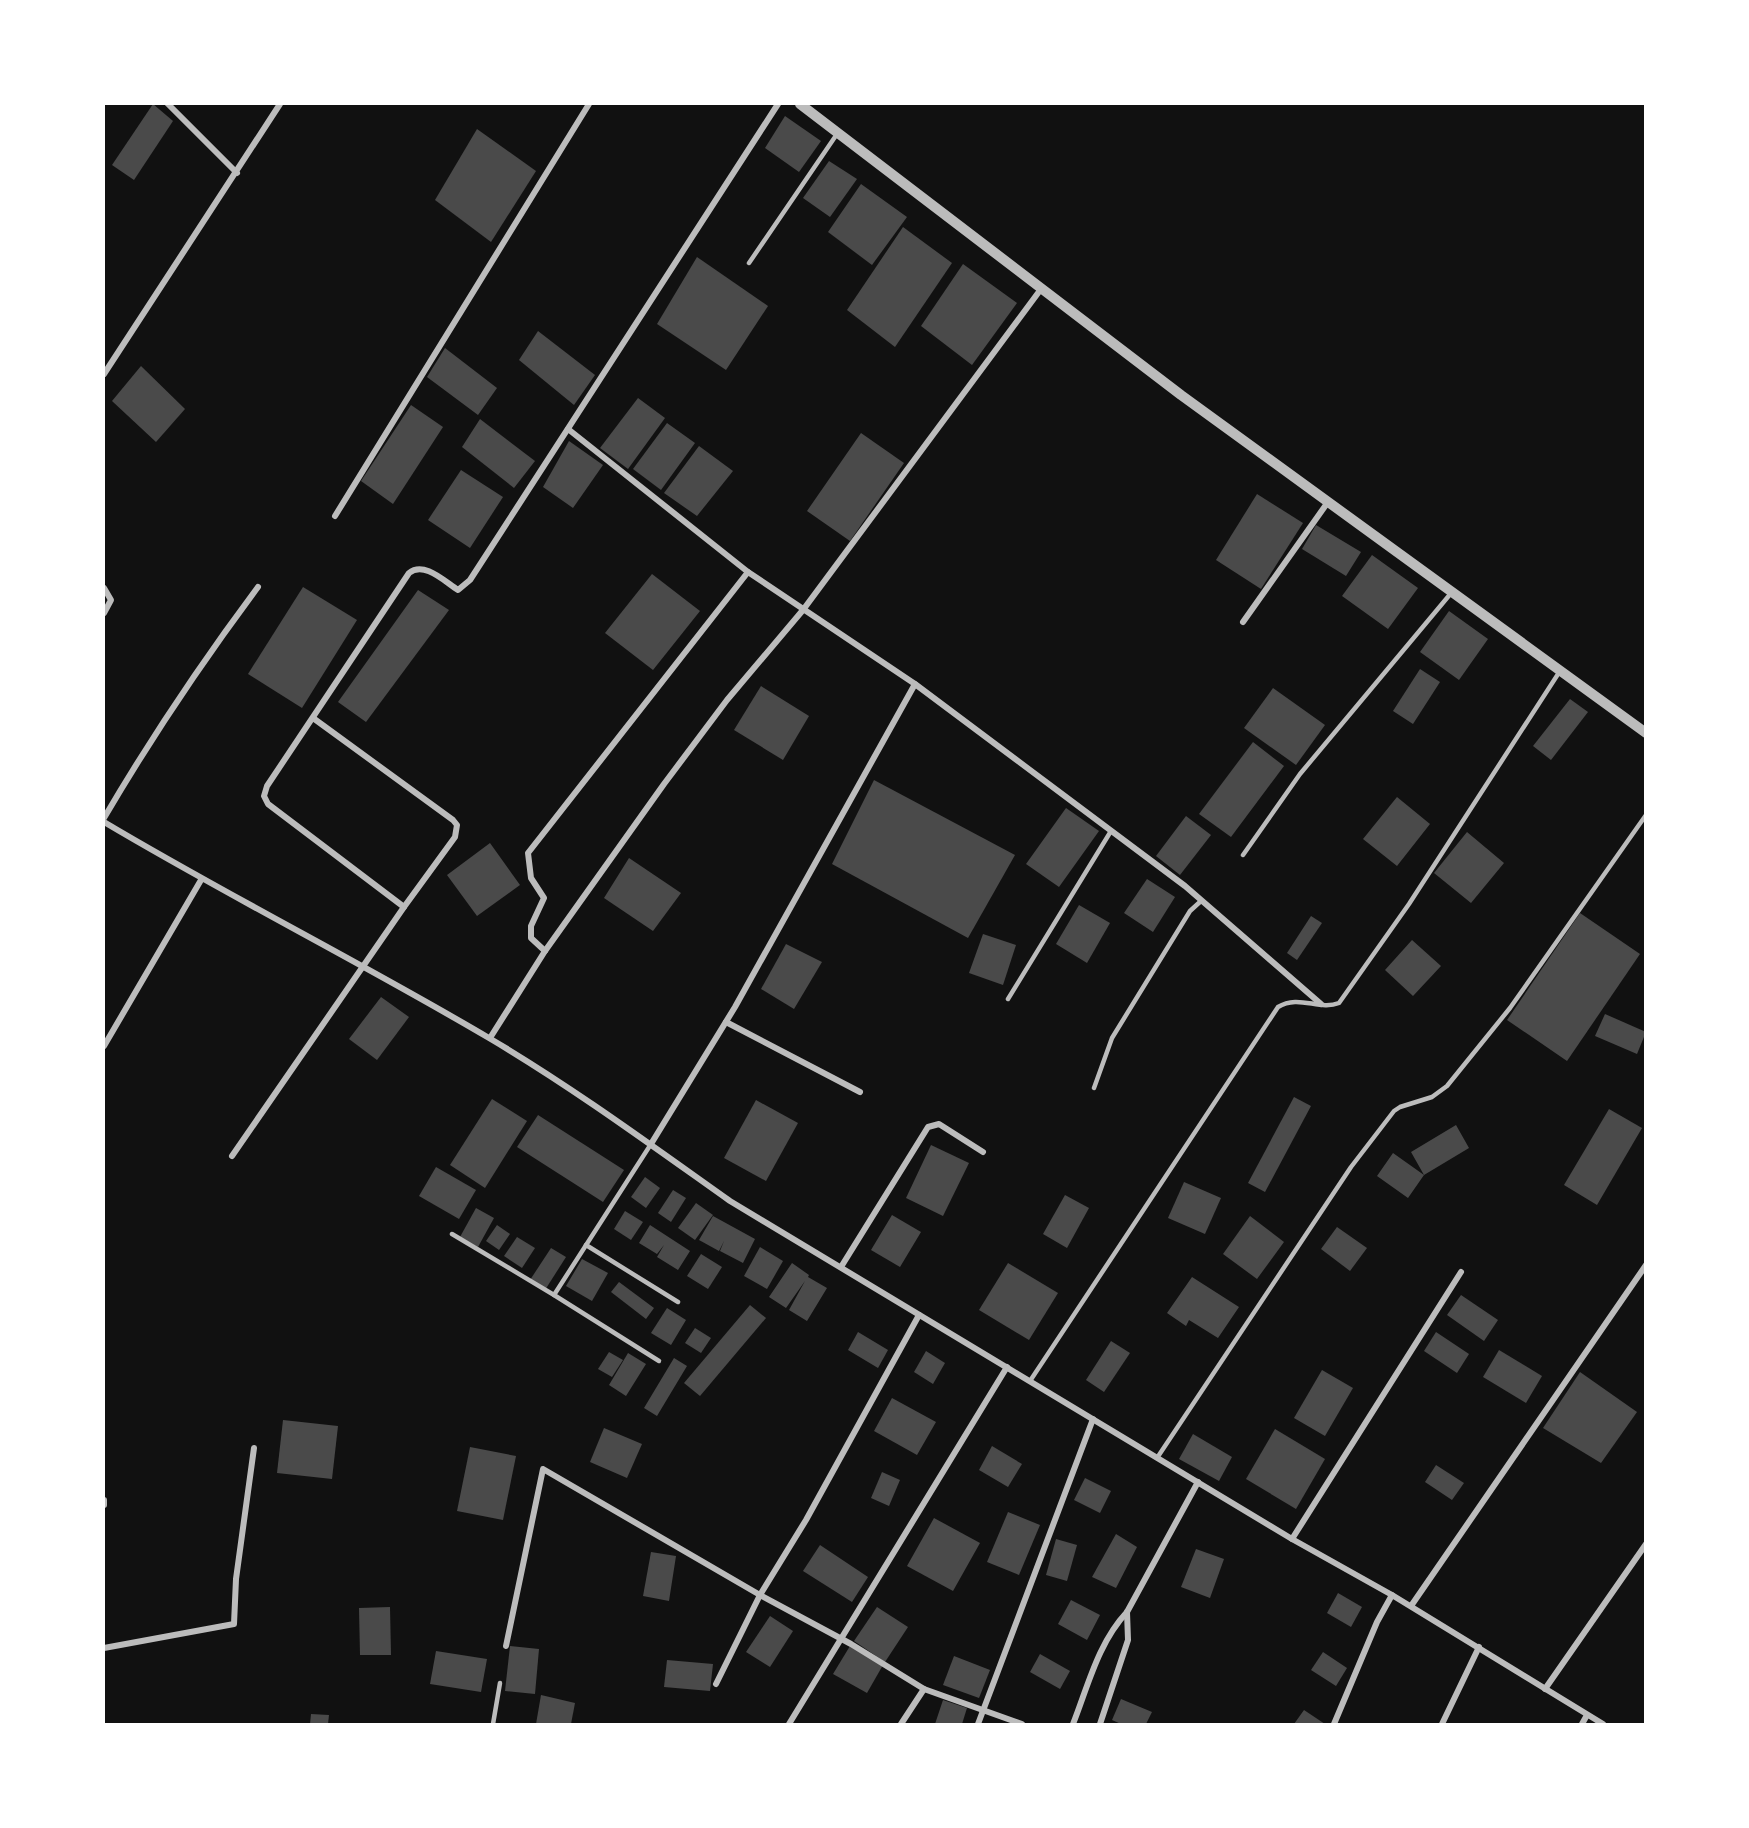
<svg xmlns="http://www.w3.org/2000/svg" width="1749" height="1828" viewBox="0 0 1749 1828" font-family="'Asap Condensed',sans-serif">
  <style>
    .building { fill: #4a4a4a }
    .lines { fill: none; stroke-linecap: round; stroke-linejoin: round }
    .service { stroke: #bcbcbc; stroke-width: 4.5 }
    .minor { stroke: #bcbcbc; stroke-width: 6 }
    .tertiary { stroke: #bcbcbc; stroke-width: 10 }
  </style>
  <rect width="100%" height="100%" fill="#111"/>
  <g class="building">
    <path d="M153,104L173,121L134,180L112,165Z"/>
    <path d="M785,116L821,141L799,172L765,148Z"/>
    <path d="M477,129L536,171L491,242L435,200Z"/>
    <path d="M829,161L857,179L830,217L803,198Z"/>
    <path d="M861,184L907,217L872,265L828,232Z"/>
    <path d="M903,227L952,263L895,347L847,310Z"/>
    <path d="M697,257L768,306L726,370L657,324Z"/>
    <path d="M963,264L1017,303L972,365L921,326Z"/>
    <path d="M538,331L595,375L574,405L519,360Z"/>
    <path d="M445,348L497,388L478,415L427,377Z"/>
    <path d="M141,366L185,409L156,442L112,401Z"/>
    <path d="M638,398L665,418L628,469L600,448Z"/>
    <path d="M411,405L443,427L393,504L361,481Z"/>
    <path d="M480,419L535,461L514,488L462,447Z"/>
    <path d="M667,423L695,443L661,490L633,469Z"/>
    <path d="M861,433L904,463L850,541L807,511Z"/>
    <path d="M569,441L603,465L573,508L543,487Z"/>
    <path d="M699,446L733,471L697,516L664,493Z"/>
    <path d="M461,470L503,497L470,548L428,520Z"/>
    <path d="M1257,494L1303,523L1261,589L1216,560Z"/>
    <path d="M1316,525L1361,552L1346,576L1302,549Z"/>
    <path d="M1372,555L1418,588L1388,629L1342,596Z"/>
    <path d="M652,574L700,611L653,670L605,633Z"/>
    <path d="M303,587L357,620L302,708L248,674Z"/>
    <path d="M418,590L449,610L366,722L338,702Z"/>
    <path d="M1449,611L1488,639L1459,680L1420,652Z"/>
    <path d="M1420,669L1440,682L1413,724L1393,711Z"/>
    <path d="M761,686L809,716L783,760L734,730Z"/>
    <path d="M1273,688L1325,725L1296,765L1244,728Z"/>
    <path d="M1570,699L1588,712L1551,760L1533,746Z"/>
    <path d="M1253,742L1284,766L1231,837L1199,814Z"/>
    <path d="M874,780L1015,855L968,938L832,864Z"/>
    <path d="M1397,797L1430,824L1397,866L1363,839Z"/>
    <path d="M1066,808L1099,831L1059,887L1026,864Z"/>
    <path d="M1186,816L1211,835L1180,875L1156,856Z"/>
    <path d="M1467,832L1504,863L1471,903L1434,873Z"/>
    <path d="M490,843L520,885L477,916L447,875Z"/>
    <path d="M629,858L681,893L653,931L604,898Z"/>
    <path d="M1147,879L1175,897L1153,932L1124,913Z"/>
    <path d="M1079,905L1110,923L1087,963L1056,944Z"/>
    <path d="M1580,913L1640,954L1567,1061L1507,1020Z"/>
    <path d="M1311,916L1322,923L1297,960L1287,953Z"/>
    <path d="M983,934L1016,945L1003,985L969,973Z"/>
    <path d="M1412,940L1441,966L1413,996L1385,970Z"/>
    <path d="M786,944L822,962L794,1009L761,989Z"/>
    <path d="M381,997L409,1017L377,1060L349,1039Z"/>
    <path d="M1605,1014L1646,1032L1637,1054L1595,1036Z"/>
    <path d="M1294,1097L1311,1106L1265,1192L1248,1183Z"/>
    <path d="M492,1099L527,1121L485,1188L450,1165Z"/>
    <path d="M756,1100L798,1123L766,1181L724,1158Z"/>
    <path d="M1609,1109L1642,1128L1597,1205L1564,1185Z"/>
    <path d="M538,1115L624,1170L603,1202L517,1147Z"/>
    <path d="M1456,1125L1469,1148L1424,1175L1408,1198L1377,1176L1393,1153L1424,1175L1411,1152Z"/>
    <path d="M931,1145L969,1163L943,1216L906,1198Z"/>
    <path d="M436,1167L476,1190L459,1219L419,1196Z"/>
    <path d="M645,1177L660,1188L646,1208L631,1197Z"/>
    <path d="M1184,1182L1221,1198L1205,1234L1168,1218Z"/>
    <path d="M673,1190L686,1198L671,1222L658,1213Z"/>
    <path d="M1065,1195L1089,1208L1067,1248L1043,1234Z"/>
    <path d="M696,1203L713,1215L695,1240L678,1228Z"/>
    <path d="M476,1208L494,1218L478,1247L460,1237Z"/>
    <path d="M625,1211L643,1222L631,1240L614,1229Z"/>
    <path d="M892,1215L921,1232L900,1267L871,1250Z"/>
    <path d="M713,1216L755,1239L743,1263L720,1251L724,1241L719,1251L699,1240Z"/>
    <path d="M1250,1216L1284,1242L1257,1279L1223,1254Z"/>
    <path d="M497,1225L510,1234L499,1250L486,1241Z"/>
    <path d="M650,1225L690,1251L678,1270L657,1257L664,1245L657,1254L639,1243Z"/>
    <path d="M1337,1227L1367,1248L1350,1271L1321,1249Z"/>
    <path d="M517,1237L535,1248L522,1268L504,1256Z"/>
    <path d="M760,1247L783,1261L767,1289L744,1276Z"/>
    <path d="M551,1248L566,1257L545,1290L530,1280Z"/>
    <path d="M701,1254L722,1267L708,1289L687,1276Z"/>
    <path d="M582,1259L608,1273L592,1301L566,1286Z"/>
    <path d="M792,1263L809,1275L808,1277L827,1288L807,1321L789,1310L805,1281L786,1308L769,1297Z"/>
    <path d="M1008,1263L1058,1293L1029,1340L979,1310Z"/>
    <path d="M1192,1277L1239,1307L1218,1338L1189,1320L1186,1326L1167,1313Z"/>
    <path d="M619,1282L654,1308L646,1319L611,1292Z"/>
    <path d="M1461,1295L1498,1320L1484,1341L1447,1315Z"/>
    <path d="M750,1305L766,1318L700,1396L684,1383Z"/>
    <path d="M667,1308L686,1320L671,1345L651,1333Z"/>
    <path d="M695,1328L711,1338L701,1353L685,1343Z"/>
    <path d="M858,1332L888,1350L878,1368L848,1350Z"/>
    <path d="M1436,1332L1469,1354L1457,1373L1424,1351Z"/>
    <path d="M1111,1341L1130,1353L1104,1392L1086,1380Z"/>
    <path d="M1499,1350L1542,1376L1526,1403L1483,1377Z"/>
    <path d="M926,1351L945,1363L933,1384L914,1372Z"/>
    <path d="M609,1352L623,1360L612,1377L598,1369Z"/>
    <path d="M628,1353L646,1364L626,1396L609,1385Z"/>
    <path d="M674,1358L687,1366L657,1416L644,1408Z"/>
    <path d="M1322,1370L1353,1388L1325,1436L1294,1418Z"/>
    <path d="M1580,1372L1637,1412L1601,1463L1543,1428Z"/>
    <path d="M892,1398L936,1422L917,1455L874,1431Z"/>
    <path d="M283,1420L338,1426L332,1479L277,1473Z"/>
    <path d="M604,1428L642,1444L627,1478L590,1462Z"/>
    <path d="M1275,1429L1325,1459L1296,1509L1246,1479Z"/>
    <path d="M1193,1434L1232,1457L1219,1481L1179,1459Z"/>
    <path d="M992,1446L1022,1464L1008,1487L979,1470Z"/>
    <path d="M470,1447L516,1456L503,1520L457,1511Z"/>
    <path d="M1436,1465L1464,1483L1452,1500L1425,1482Z"/>
    <path d="M882,1472L900,1480L889,1506L871,1498Z"/>
    <path d="M1085,1478L1111,1491L1100,1513L1074,1500Z"/>
    <path d="M1008,1512L1040,1525L1019,1575L987,1562Z"/>
    <path d="M934,1518L980,1543L953,1591L907,1566Z"/>
    <path d="M1116,1534L1137,1547L1116,1588L1092,1577Z"/>
    <path d="M1056,1539L1077,1545L1067,1581L1046,1575Z"/>
    <path d="M820,1545L868,1577L852,1602L803,1571Z"/>
    <path d="M1196,1549L1224,1559L1210,1598L1181,1587Z"/>
    <path d="M651,1552L676,1556L669,1601L643,1596Z"/>
    <path d="M1338,1593L1362,1607L1351,1627L1327,1613Z"/>
    <path d="M1071,1600L1100,1615L1087,1640L1058,1624Z"/>
    <path d="M390,1607L391,1655H360L359,1608Z"/>
    <path d="M877,1607L908,1627L885,1662L854,1641Z"/>
    <path d="M770,1616L793,1631L770,1667L746,1652Z"/>
    <path d="M510,1646L539,1649L535,1694L505,1691Z"/>
    <path d="M850,1646L883,1665L867,1693L833,1674Z"/>
    <path d="M436,1651L487,1659L481,1692L430,1684Z"/>
    <path d="M1323,1652L1347,1668L1336,1686L1311,1670Z"/>
    <path d="M1040,1654L1070,1671L1060,1689L1030,1672Z"/>
    <path d="M954,1656L990,1670L979,1698L943,1685Z"/>
    <path d="M667,1660L713,1664L710,1691L664,1687Z"/>
    <path d="M541,1695L575,1703L571,1724H536Z"/>
    <path d="M1121,1699L1152,1712L1146,1724H1121L1112,1720Z"/>
    <path d="M943,1700L967,1708L962,1724H935Z"/>
    <path d="M1304,1710L1325,1724H1294Z"/>
    <path d="M311,1714L329,1715L328,1724H310Z"/>
  </g>
  <g class="lines">
    <g class="service">
      <path d="M749,263L837,134"/>
      <path d="M1243,855L1300,774L1452,592"/>
      <path d="M1008,999L1111,831"/>
      <path d="M1094,1088L1112,1038L1190,911L1201,901"/>
      <path d="M452,1234L554,1295L651,1144"/>
      <path d="M586,1245L678,1302"/>
      <path d="M554,1295L659,1361"/>
      <path d="M1030,1381L1278,1007C1299,994 1319,1011 1339,1003L1409,904L1560,671"/>
      <path d="M1157,1458L1351,1167L1394,1111L1400,1107L1432,1097L1447,1086L1510,1008L1646,815"/>
      <path d="M493,1724L500,1683"/>
    </g>
    <g class="minor">
      <path d="M168,104L237,173"/>
      <path d="M104,374L280,104"/>
      <path d="M568,429L748,572L915,684L1185,886L1321,1004"/>
      <path d="M335,516L589,104"/>
      <path d="M104,588L111,600L104,613"/>
      <path d="M1243,622L1328,502"/>
      <path d="M313,718L453,820L457,825L455,837L404,907"/>
      <path d="M104,818C151,738 202,662 258,587"/>
      <path d="M104,822C230,897 362,963 489,1038C572,1087 651,1145 730,1201L1292,1539L1392,1595L1603,1724"/>
      <path d="M545,951L531,938V926L544,898L531,878L528,853L748,572"/>
      <path d="M726,1022L860,1092"/>
      <path d="M490,1038L545,951L664,784L727,700L803,610L1041,289"/>
      <path d="M104,1046L201,880"/>
      <path d="M651,1144L735,1007L915,684"/>
      <path d="M232,1156L404,907L268,804L264,796L267,786L409,573C424,561 444,581 458,590L470,580L778,104"/>
      <path d="M841,1267L928,1127L939,1124L983,1152"/>
      <path d="M104,1505V1500"/>
      <path d="M1292,1539L1461,1272"/>
      <path d="M1411,1606L1646,1265"/>
      <path d="M506,1646L543,1469L760,1595L851,1644L924,1689L1022,1724"/>
      <path d="M104,1648L234,1624L236,1579L254,1448"/>
      <path d="M716,1684L760,1595L806,1520L919,1315"/>
      <path d="M1545,1689L1646,1544"/>
      <path d="M789,1724L1007,1367"/>
      <path d="M901,1724L924,1689"/>
      <path d="M978,1724L1093,1419"/>
      <path d="M1073,1724C1088,1686 1098,1643 1127,1612L1198,1482"/>
      <path d="M1100,1724L1128,1640L1127,1612"/>
      <path d="M1334,1724L1377,1622L1392,1595"/>
      <path d="M1442,1724L1479,1647"/>
      <path d="M1582,1724L1587,1715"/>
    </g>
    <path class="tertiary" d="M800,104L1181,395L1646,733"/>
  </g>
  <rect width="1749" height="1828" fill="none" stroke="#ffffff" stroke-width="210"/>
</svg>
